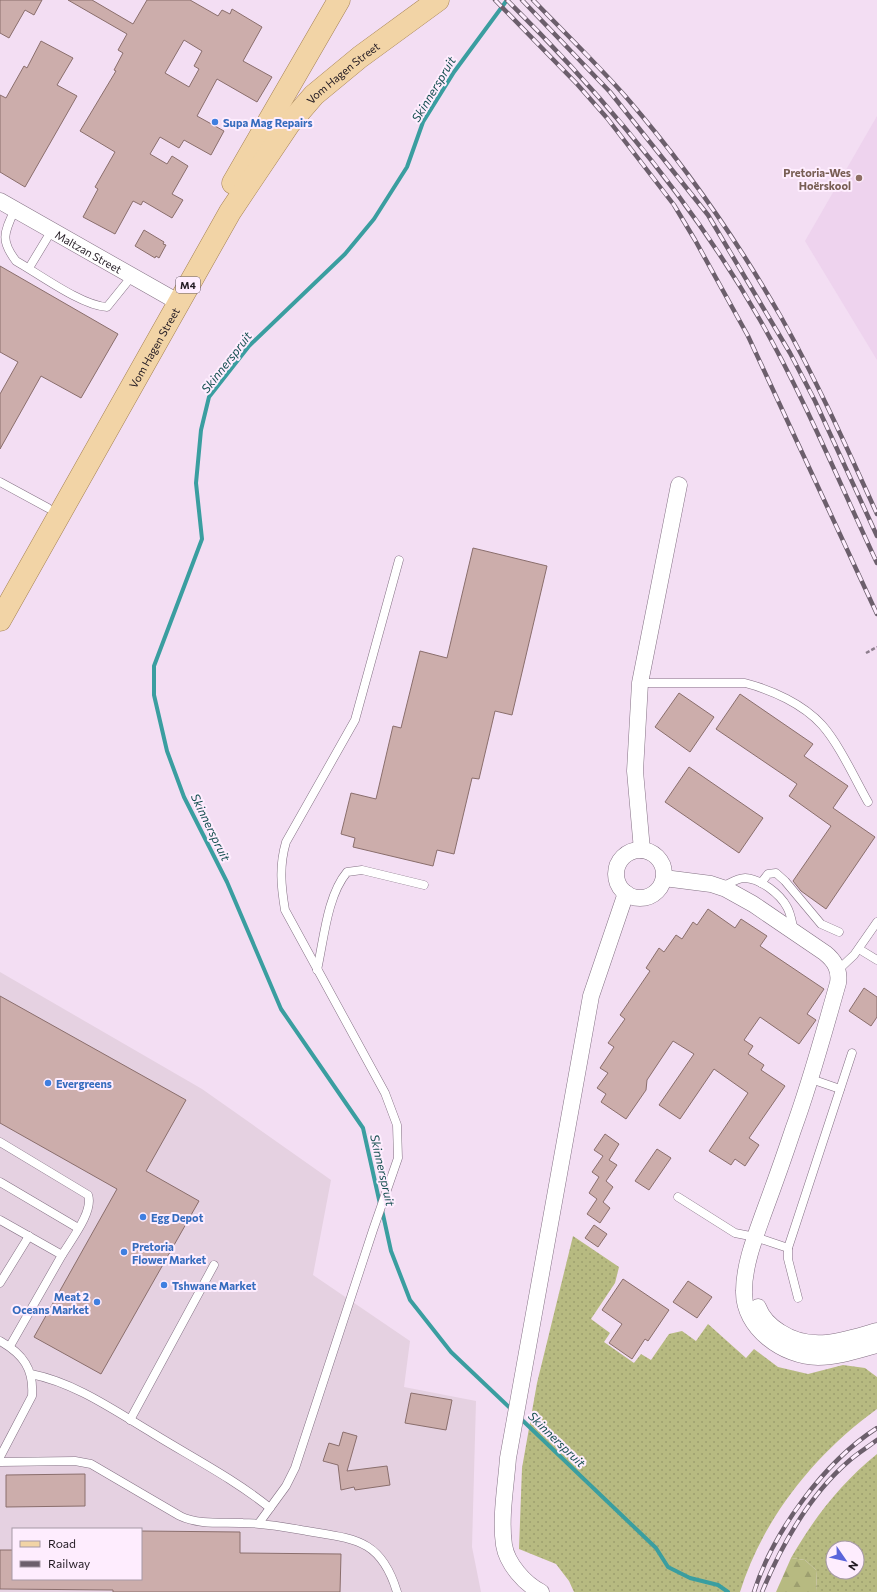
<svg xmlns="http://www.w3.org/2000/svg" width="877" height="1592" viewBox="0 0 877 1592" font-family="Commissioner,sans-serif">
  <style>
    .commercial { fill: #e5d1e1; fill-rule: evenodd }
    .built { fill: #eed3ee }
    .grass { fill: url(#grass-dots); fill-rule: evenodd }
    .forest { fill: url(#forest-firs) }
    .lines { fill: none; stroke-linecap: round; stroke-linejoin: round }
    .stream { stroke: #3a9ea0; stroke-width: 4 }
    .building { fill: #ccadab; stroke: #8a6e6c; fill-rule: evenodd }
    .lane-casing { stroke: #847184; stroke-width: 9 }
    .street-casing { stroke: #847184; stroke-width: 17 }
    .primary-casing { stroke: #a48151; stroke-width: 23 }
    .path { stroke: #8d7e8d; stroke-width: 2.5; stroke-dasharray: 4 2; stroke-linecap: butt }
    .lane { stroke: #fff; stroke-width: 8 }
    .street { stroke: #fff; stroke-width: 16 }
    .primary { stroke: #f2d4a6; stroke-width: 22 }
    .rail-casing { stroke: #6c5f6c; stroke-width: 4.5 }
    .rail { stroke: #feedfe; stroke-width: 3; stroke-dasharray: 9; stroke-linecap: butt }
    .shop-dot { fill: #3f7fe0; stroke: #feedfe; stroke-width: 1.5 }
    .education-dot { fill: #8d6e63; stroke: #feedfe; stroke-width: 1.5 }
    .labels { text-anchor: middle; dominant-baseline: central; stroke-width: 4; stroke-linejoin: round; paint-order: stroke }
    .shield { fill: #feedfe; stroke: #655a65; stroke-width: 1 }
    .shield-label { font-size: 10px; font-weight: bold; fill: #231b23 }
    .street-label { font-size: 11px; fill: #231b23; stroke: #feedfe }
    .shop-label { font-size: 11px; font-weight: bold; fill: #366cbe; stroke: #feedfe; text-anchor: start }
    .education-label { font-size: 11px; font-weight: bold; fill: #785e54; stroke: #feedfe; text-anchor: end }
    .water-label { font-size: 12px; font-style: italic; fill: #154f50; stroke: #feedfe }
  </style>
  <defs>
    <pattern id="grass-dots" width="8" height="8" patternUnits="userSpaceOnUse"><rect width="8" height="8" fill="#b7ba81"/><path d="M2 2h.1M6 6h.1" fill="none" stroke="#9d9f6f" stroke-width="1.8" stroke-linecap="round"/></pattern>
    <pattern id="forest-firs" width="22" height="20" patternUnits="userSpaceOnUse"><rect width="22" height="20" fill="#b7ba81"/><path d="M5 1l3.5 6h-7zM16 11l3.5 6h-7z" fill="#9d9f6f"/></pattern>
  </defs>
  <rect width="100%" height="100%" fill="#f3def3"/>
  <path class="commercial" d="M0,972L202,1089L331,1180L313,1275L410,1341L404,1387L476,1401L472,1547L481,1592H0ZM13,1529H141V1579H13Z"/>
  <path class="built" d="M877,116V360L805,241Z"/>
  <g class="grass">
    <path d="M573,1236L619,1267L615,1283L591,1319L610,1333L604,1342L634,1363L641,1354L651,1360L669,1334L682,1331L696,1341L708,1324L746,1358L754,1349L778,1367L808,1374L843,1365L865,1368L877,1377V1409C815,1454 763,1518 740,1592H574L569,1581L556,1564L519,1549L522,1468L537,1383Z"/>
    <path d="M877,1454V1592H817L816,1570L805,1560L791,1558C814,1518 841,1483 877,1454ZM833,1548H857V1572H833Z"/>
  </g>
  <path class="forest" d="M791,1558L805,1560L816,1570L817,1592H776Z"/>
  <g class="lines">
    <g class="stream">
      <path d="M380,1204L363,1128L281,1009L227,882L184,797L167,751L154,695V666L202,539L196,483L201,430L209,397L249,346L345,254L374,219L407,167L423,122L454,72L507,0"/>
      <path d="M382,1210L391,1251L410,1300L451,1352L512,1410"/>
      <path d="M520,1418L656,1548L668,1567L690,1578L718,1585L728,1592"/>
    </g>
  </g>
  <g class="building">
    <path d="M0,0H42L34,15L25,10L9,38L0,33Z"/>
    <path d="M68,0H92L133,24L147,0H190L218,16L222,10L230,14L232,9L262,27L243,61L272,77L257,102L217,79L197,116L224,131L211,155L184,140L179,148L160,137L150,154L167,164L172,156L188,166L172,194L183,200L172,218L143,201L141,205L133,201L115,234L83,217L98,189L95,187L115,152L80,131L116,71L114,70L123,53L118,50L127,34ZM184,40L202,51L194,66L199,69L189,87L165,73Z"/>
    <path d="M41,41L73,58L57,85L77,96L25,187L0,172V95L6,98L24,66L27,68Z"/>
    <path d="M144,230L164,242L163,244L166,245L159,258L156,256L155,258L135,246Z"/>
    <path d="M0,266L118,334L81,398L41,376L0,449V394L18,362L0,352Z"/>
    <path d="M473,548L547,566L512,715L495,711L479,779L472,778L454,854L437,850L433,866L353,847L355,838L341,834L351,793L376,799L393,726L401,728L420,651L447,658Z"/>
    <path d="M679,693L714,717L690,752L655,727Z"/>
    <path d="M740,694L813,744L804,756L848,786L833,808L875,837L826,909L801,891L793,881L831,826L789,796L797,784L716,729Z"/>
    <path d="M689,767L763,818L739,853L665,802Z"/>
    <path d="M708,909L735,928L741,919L767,936L760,946L824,989L807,1014L816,1020L799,1044L760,1017L744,1040L753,1046L748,1054L764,1065L761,1070L785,1086L749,1138L759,1145L745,1166L735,1159L731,1165L709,1151L748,1093L714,1069L680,1119L659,1105L694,1054L673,1041L647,1080L646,1090L626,1119L601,1102L606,1094L597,1088L608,1073L600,1068L614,1047L608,1043L625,1019L620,1015L650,971L646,968L659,948L664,952L676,935L682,939L693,922L697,925Z"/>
    <path d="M864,988L877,997V1017L871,1026L849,1011Z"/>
    <path d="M0,996L186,1100L146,1171L199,1201L101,1374L34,1337L117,1189L0,1123Z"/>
    <path d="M605,1134L619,1144L609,1160L617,1165L606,1181L613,1187L603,1202L610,1208L600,1223L587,1214L597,1199L589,1193L599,1177L592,1172L603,1156L594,1150Z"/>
    <path d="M657,1149L671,1158L649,1190L635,1181Z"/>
    <path d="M594,1225L607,1234L598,1247L585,1238Z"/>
    <path d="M623,1279L669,1310L648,1341L645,1339L632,1359L609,1343L622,1324L602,1310Z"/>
    <path d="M688,1281L712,1297L697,1318L673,1302Z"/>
    <path d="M411,1393L452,1400L446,1430L405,1423Z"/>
    <path d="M343,1432L357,1436L347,1471L387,1466L390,1485L355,1490L354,1487L341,1490L338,1465L323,1461L329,1443L339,1446Z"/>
    <path d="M85,1474V1506L6,1507V1475Z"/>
    <path d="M141,1531L240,1532V1553L341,1554L340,1592H113V1590L0,1589V1550H13V1579H141Z"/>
  </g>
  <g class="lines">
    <g class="lane-casing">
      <g id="lane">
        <path d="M15,209C4,233 0,240 16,261C39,274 82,306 107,307L132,276"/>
        <path d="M29,268L52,230"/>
        <path d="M0,482L48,508"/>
        <path d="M640,683H745C772,690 803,704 822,725C839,744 855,779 868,802"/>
        <path d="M761,883L768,874L776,873L785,881L821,924L839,932"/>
        <path d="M722,887C729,884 737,878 745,878C761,879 780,894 787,907C791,914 792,923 794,931"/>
        <path d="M859,949L877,960"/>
        <path d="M317,970C324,939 327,896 347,872L362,870L424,885"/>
        <path d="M838,970L854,955L877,922"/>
        <path d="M811,1079L840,1089"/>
        <path d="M0,1142L88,1195C94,1211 71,1240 62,1255"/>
        <path d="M0,1182L78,1228"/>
        <path d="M678,1197L735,1233L755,1237L788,1248"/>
        <path d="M0,1220L62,1255L10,1346"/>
        <path d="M0,1283L29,1236"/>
        <path d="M798,1298L788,1259V1248L852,1053"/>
        <path d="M0,1341C23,1354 34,1369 32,1396L0,1457"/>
        <path d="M31,1374C76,1383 115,1411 154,1434C193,1458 234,1479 270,1508"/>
        <path d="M130,1420L214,1265"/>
        <path d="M0,1462L75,1461L91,1464L180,1516C199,1525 222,1522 243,1523C265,1523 285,1527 307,1531C355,1539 381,1539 397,1592"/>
        <path d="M259,1523L286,1486L295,1468L373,1230L398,1158L397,1125L385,1093L285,910C281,886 279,866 286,842L355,720L399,560"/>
      </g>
    </g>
    <g class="street-casing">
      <g id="street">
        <path id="s1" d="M0,201L178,302"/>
        <path d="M642,850L635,771L640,683L679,485"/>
        <circle cx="640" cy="874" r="24"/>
        <path d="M664,878L711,884L726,889L753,904L825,953C835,961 840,970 838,983C824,1032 811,1081 793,1130C784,1157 774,1185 764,1212C755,1237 744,1265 744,1291C743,1328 784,1357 818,1357C838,1357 858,1350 877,1345"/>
        <path d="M758,1307C762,1318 770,1326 780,1332C812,1353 844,1340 877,1331"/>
        <path d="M541,1592C525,1584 507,1564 504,1545C500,1517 506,1486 508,1458L591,996L626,893"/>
      </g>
    </g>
    <g class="primary-casing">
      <g id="primary">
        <path d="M233,183L339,0"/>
        <path id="s2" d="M0,620L230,212L289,124L314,95L360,57L438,0"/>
      </g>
    </g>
    <path class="path" d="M866,653L877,647"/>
    <use href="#lane" class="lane"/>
    <use href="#street" class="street"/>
    <use href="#primary" class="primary"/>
    <g class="rail-casing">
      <g id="rail">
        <path d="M495,0L577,84L607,118L674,205L695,240L748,336L877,614"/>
        <path d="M507,0C604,96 692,201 760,320C805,399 839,482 877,563"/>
        <path d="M522,0L610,92L708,215L790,353L815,401L877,536"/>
        <path d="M533,0C564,32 597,64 626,97C683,163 738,242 781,317C817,381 847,448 877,514"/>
        <path d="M754,1592C773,1532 824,1462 877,1428"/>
        <path d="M762,1592C782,1544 810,1494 850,1460C858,1453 868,1447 877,1440"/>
      </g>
    </g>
    <use href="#rail" class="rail"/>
  </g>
  <g class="shop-dot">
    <circle cx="215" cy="122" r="4"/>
    <circle cx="48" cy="1083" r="4"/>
    <circle cx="143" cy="1217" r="4"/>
    <circle cx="124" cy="1252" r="4"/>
    <circle cx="164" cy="1285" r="4"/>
    <circle cx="97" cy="1302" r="4"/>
  </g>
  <circle class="education-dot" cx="859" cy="178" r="4"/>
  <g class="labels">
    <rect class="shield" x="176" y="277" width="24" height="16" rx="3"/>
    <g class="shield-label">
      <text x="188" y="285">M4</text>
    </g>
    <g class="street-label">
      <text stroke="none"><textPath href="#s2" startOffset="649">Vom Hagen Street</textPath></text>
      <text stroke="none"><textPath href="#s1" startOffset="102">Maltzan Street</textPath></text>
      <text stroke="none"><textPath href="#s2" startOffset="313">Vom Hagen Street</textPath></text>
    </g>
    <g class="shop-label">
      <text x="223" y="122">Supa Mag Repairs</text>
      <text x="56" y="1083">Evergreens</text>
      <text x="151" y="1217">Egg Depot</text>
      <text x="132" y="1246">Pretoria<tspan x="132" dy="13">Flower Market</tspan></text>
      <text x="172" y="1285">Tshwane Market</text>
      <text x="89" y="1296" text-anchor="end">Meat 2<tspan x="89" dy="13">Oceans Market</tspan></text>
    </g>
    <g class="education-label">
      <text x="851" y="172">Pretoria-Wes<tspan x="851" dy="13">Hoërskool</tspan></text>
    </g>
    <g class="water-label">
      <text transform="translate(433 89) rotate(-59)">Skinnerspruit</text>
      <text transform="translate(226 362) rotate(-52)">Skinnerspruit</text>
      <text transform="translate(211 827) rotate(64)">Skinnerspruit</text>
      <text transform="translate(383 1170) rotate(77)">Skinnerspruit</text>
      <text transform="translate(557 1439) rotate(44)">Skinnerspruit</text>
    </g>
  </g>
  <rect x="12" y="1528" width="130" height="52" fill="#feedfe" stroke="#a699a6"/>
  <rect x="20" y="1541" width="20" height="6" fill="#f2d4a6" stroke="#a699a6"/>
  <text x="48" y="1548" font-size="12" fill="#231b23">Road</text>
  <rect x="20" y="1561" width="20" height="6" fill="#6c5f6c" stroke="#a699a6"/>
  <text x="48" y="1568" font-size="12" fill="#231b23">Railway</text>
  <g transform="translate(845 1560) rotate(124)"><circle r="19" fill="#feedfe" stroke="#a699a6"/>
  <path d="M0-3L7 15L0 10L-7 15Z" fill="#5a64db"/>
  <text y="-6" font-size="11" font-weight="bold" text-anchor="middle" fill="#231b23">N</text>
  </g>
</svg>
